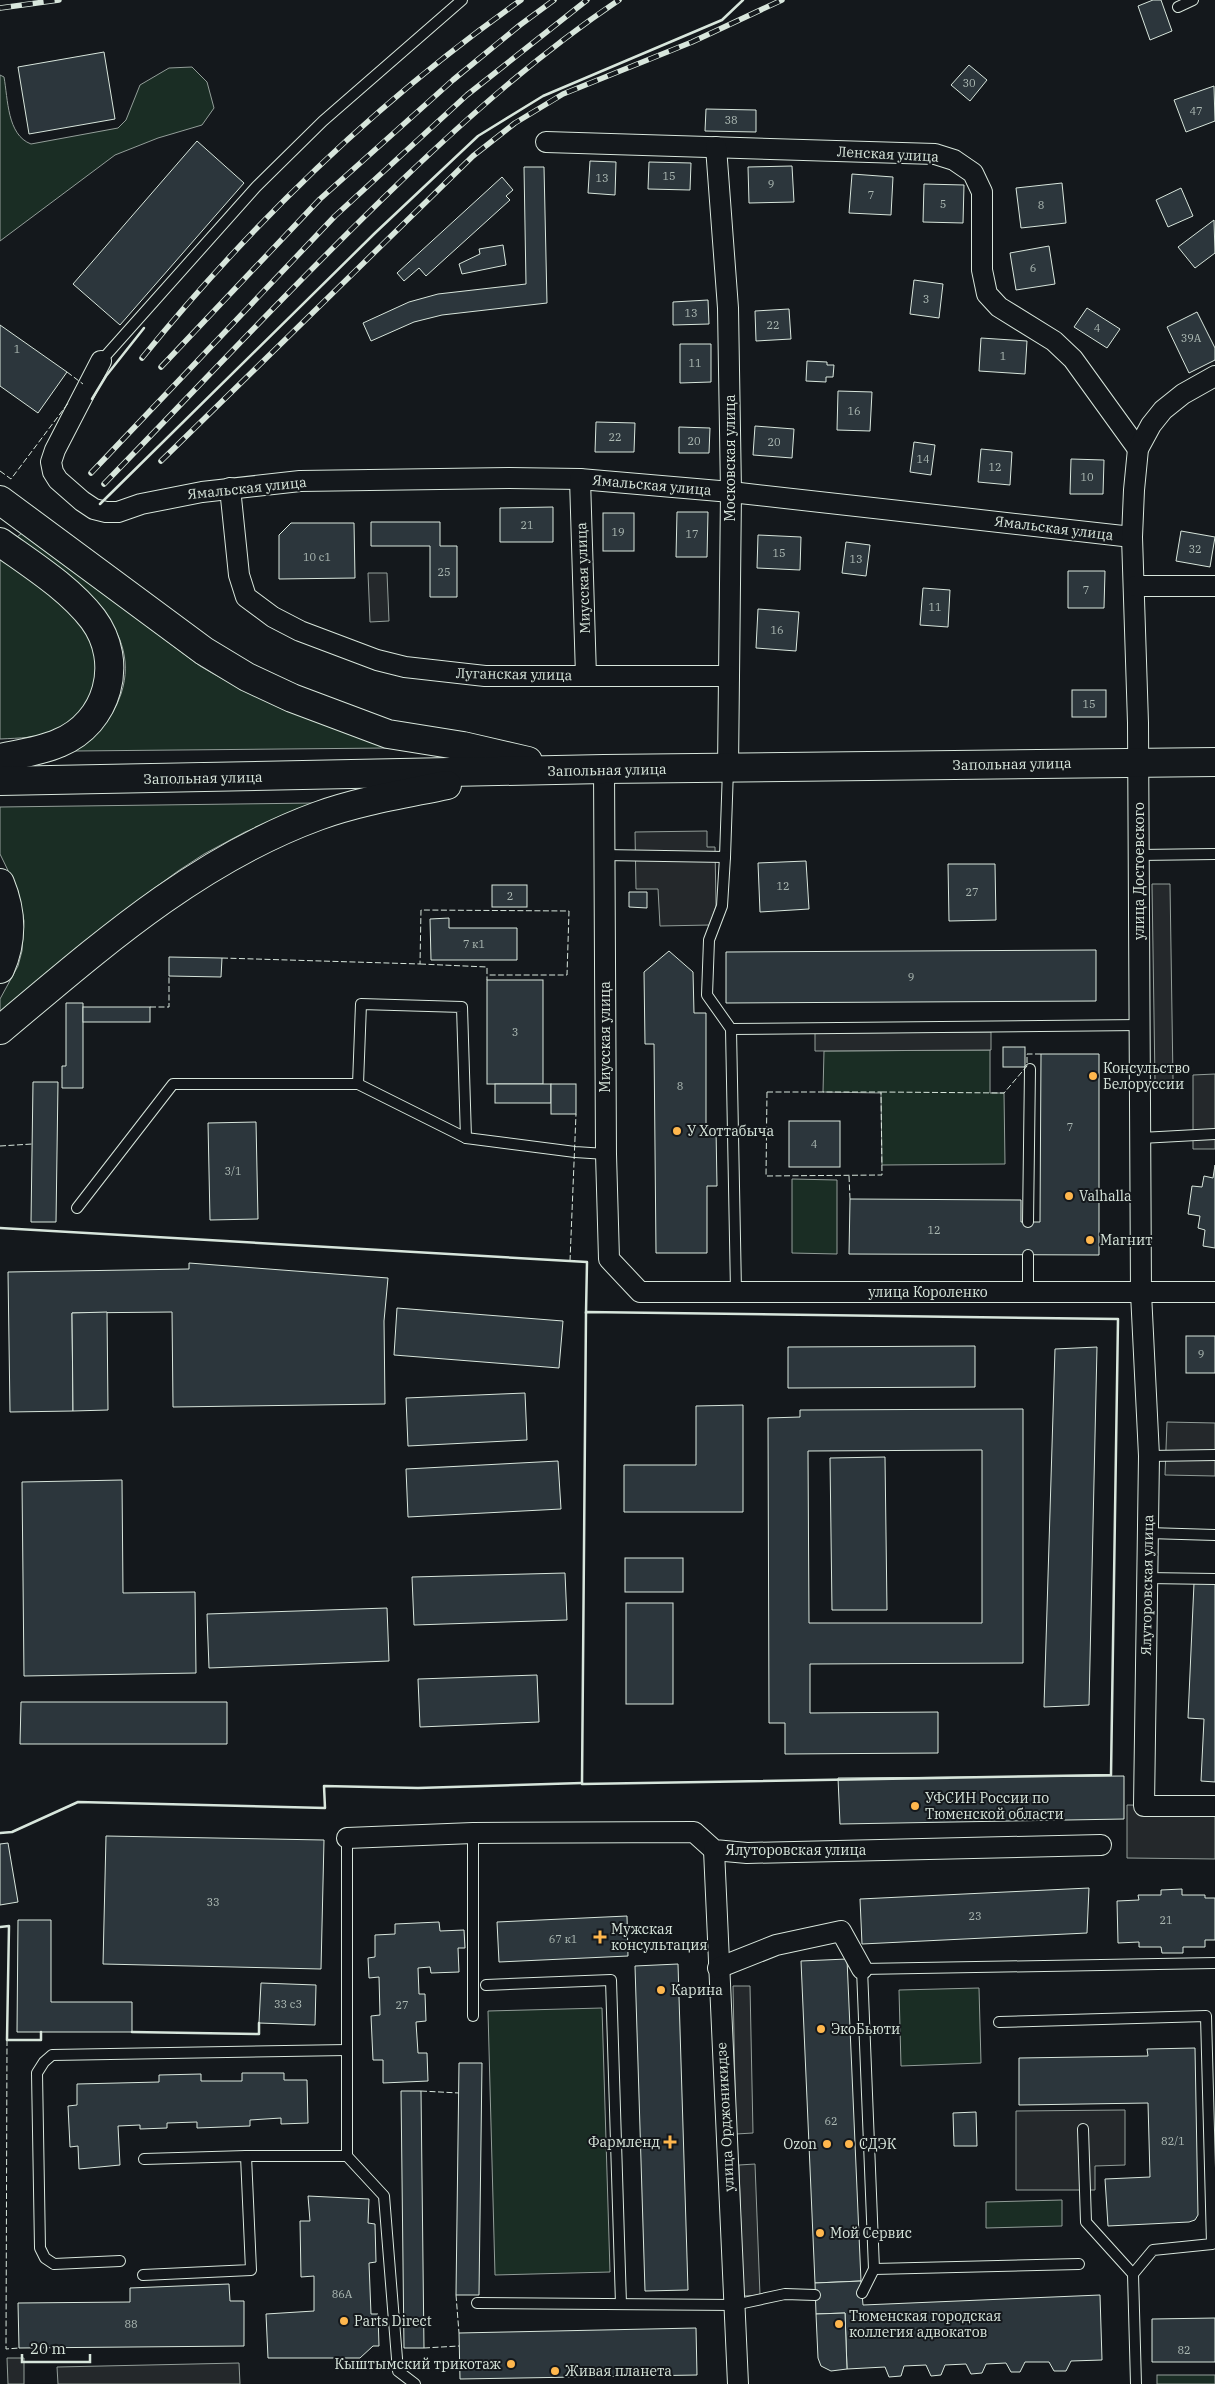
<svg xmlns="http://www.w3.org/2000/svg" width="1215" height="2384" viewBox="0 0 1215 2384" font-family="'IBM Plex Serif',serif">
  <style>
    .green { fill: #1a2d24; stroke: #939e99 }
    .parking { fill: #24282b; stroke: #939e99 }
    .building { fill: #2c363c; stroke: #d8e6dc; fill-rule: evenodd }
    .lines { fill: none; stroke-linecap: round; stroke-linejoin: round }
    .lane-casing { stroke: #d8e6dc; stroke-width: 12 }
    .street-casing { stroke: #d8e6dc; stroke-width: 22 }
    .secondary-casing { stroke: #d8e6dc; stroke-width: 30 }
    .lane { stroke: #14181c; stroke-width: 10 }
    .street { stroke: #14181c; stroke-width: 20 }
    .secondary { stroke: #14181c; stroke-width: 28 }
    .rail-casing { stroke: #d8e6dc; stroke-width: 5.5 }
    .rail { stroke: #14181c; stroke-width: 4; stroke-dasharray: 11; stroke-linecap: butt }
    .fence { stroke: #d8e6dc; stroke-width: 1; stroke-dasharray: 6 2.5; stroke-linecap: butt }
    .wall { stroke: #d8e6dc; stroke-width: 2.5 }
    .poi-dot { fill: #ffb74d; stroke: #14181c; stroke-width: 2 }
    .labels { text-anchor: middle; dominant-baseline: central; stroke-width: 4; stroke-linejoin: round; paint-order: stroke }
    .number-label { font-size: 11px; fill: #adbab4 }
    .street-label { font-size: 14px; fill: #d8e6dc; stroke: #14181c }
    .poi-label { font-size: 14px; fill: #d8e6dc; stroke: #14181c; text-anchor: start }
  </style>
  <rect width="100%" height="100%" fill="#14181c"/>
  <g class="green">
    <path d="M192,67L207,82L214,108L202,125L158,138L115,155L0,241V75L4,77C8,99 7,135 31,144L118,128L126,120L140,85L169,68Z"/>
    <path d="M22,533L200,666C260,702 324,724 389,748L74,751C96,737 112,720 121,694C145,622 64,575 17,537Z"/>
    <path d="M0,559C26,577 59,595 78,620C102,650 103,694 72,720C67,724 62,729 57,731C38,738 19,738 0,739Z"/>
    <path d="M316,803L245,832L204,854L178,871L141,898L17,1001L0,1011V999L18,966L22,951L24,921L18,891L0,854V807Z"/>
    <path d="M990,1050V1093H1004L1005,1164L882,1165L881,1093L823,1092L824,1051Z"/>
    <path d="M792,1179L837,1180V1254L792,1253Z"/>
    <path d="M979,1988L981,2063L901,2066L899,1990Z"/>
    <path d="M602,2008L610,2272L495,2275L488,2011Z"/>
    <path d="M1062,2200V2226L986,2228V2202Z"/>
    <rect x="1157" y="2375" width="58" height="9"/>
  </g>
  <g class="parking">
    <path d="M368,573H387L389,621L370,622Z"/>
    <path d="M707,831V847H715L716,906L710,925L660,926L658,889H636L635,832Z"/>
    <path d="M1152,884H1170L1173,1080L1155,1081Z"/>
    <path d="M991,1032V1050L815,1051V1033Z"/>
    <path d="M1215,1074V1149H1193V1075Z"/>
    <path d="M1167,1422L1215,1423V1476L1165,1475Z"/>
    <path d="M1127,1805L1215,1806V1859L1127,1858Z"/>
    <path d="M733,1986H750L753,2133L736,2134Z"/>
    <path d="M1125,2110V2165L1095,2166V2190H1016V2111Z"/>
    <path d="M755,2164L760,2295L743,2296L739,2165Z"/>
    <path d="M7,2358H24V2384H8Z"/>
    <path d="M239,2363L240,2384H58L57,2367Z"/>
  </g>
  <g class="building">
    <path d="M1153,0H1161L1172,31L1150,40L1138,6Z"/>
    <path d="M104,52L115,119L29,134L18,67Z"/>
    <path d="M969,65L987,80L970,101L951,85Z"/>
    <path d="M1214,86L1215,121L1186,132L1174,100Z"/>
    <path d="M706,109L756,110V132L705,131Z"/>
    <path d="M197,141L244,183L120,325L73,284Z"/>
    <path d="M590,161L616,162L615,195L588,193Z"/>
    <path d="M649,162L691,163L690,190L648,189Z"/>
    <path d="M792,166L794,202L749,203L748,167Z"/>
    <path d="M524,167H544L547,303L442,315L414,322L371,341L363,323L409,302L438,294L526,284Z"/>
    <path d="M852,174L893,177L891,215L849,213Z"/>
    <path d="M502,177L513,190L506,196L510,200L426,276L419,268L404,281L397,273Z"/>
    <path d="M1062,183L1066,223L1021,228L1016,188Z"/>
    <path d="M924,184L964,185L963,223L923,222Z"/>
    <path d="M1181,188L1193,216L1168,227L1156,200Z"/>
    <path d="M1214,220L1215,253L1195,268L1178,247Z"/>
    <path d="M503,245L506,265L462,274L459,264L480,254L479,249Z"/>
    <path d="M1049,246L1055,284L1016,290L1010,253Z"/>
    <path d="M914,280L943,284L939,318L910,314Z"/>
    <path d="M708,300L709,324L673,325V302Z"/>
    <path d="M1087,308L1120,329L1107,348L1074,327Z"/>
    <path d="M789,309L791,339L756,341L755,311Z"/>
    <path d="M1197,312L1215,348V360L1189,373L1167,327Z"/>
    <path d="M0,325L67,372L38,413L0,386Z"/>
    <path d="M981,338L1027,341L1025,374L979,371Z"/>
    <path d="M680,344H711V382L680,383Z"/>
    <path d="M807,361L827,362V365H834L833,377H826V382L806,381Z"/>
    <path d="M838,391L872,392L870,431L837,430Z"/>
    <path d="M596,422L635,423L634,452H595Z"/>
    <path d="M755,426L794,429L792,458L753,455Z"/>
    <path d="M679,427L710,428L709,453H679Z"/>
    <path d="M914,442L935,445L931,475L910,472Z"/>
    <path d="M981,449L1012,452L1010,485L978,482Z"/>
    <path d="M1071,459L1104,460L1103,494H1070Z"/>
    <path d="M553,507V542H500V508Z"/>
    <path d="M677,512H708L707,557H676Z"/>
    <rect x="603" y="513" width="31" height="38"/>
    <path d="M371,522H440V546H457V597H430V546H371Z"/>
    <path d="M291,523H354L355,578L279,579V535Z"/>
    <path d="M1181,531L1215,537L1210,567L1176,561Z"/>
    <path d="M758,535L801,537L800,570L757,568Z"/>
    <path d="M846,542L870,545L866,576L842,573Z"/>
    <path d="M1068,571H1105L1104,608H1068Z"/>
    <path d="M923,588L950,590L948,627L920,625Z"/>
    <path d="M758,609L799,612L796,651L756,648Z"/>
    <rect x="1072" y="690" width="34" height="27"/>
    <path d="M806,861L809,909L760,912L758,863Z"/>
    <path d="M948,864H995L996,920L949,921Z"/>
    <rect x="492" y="885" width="35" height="22"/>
    <path d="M629,892H647V908L629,907Z"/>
    <path d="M449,918V928H517V960H431L430,919Z"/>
    <path d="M1096,950V1001L726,1003V952Z"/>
    <path d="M669,951L693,972L694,1013H706V1128H716L717,1186H707V1253H656L654,1044H645L644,972Z"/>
    <path d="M169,957L222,958L221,977L169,976Z"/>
    <rect x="487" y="980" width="56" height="104"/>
    <path d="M66,1003H83V1088H62V1066H66Z"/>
    <rect x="83" y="1007" width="67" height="15"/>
    <rect x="1003" y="1047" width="22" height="20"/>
    <path d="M1041,1054H1099V1255L849,1254L850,1199L1021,1200V1222H1040Z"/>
    <path d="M33,1082H58L56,1222H31Z"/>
    <rect x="495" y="1084" width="56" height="19"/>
    <rect x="551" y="1084" width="25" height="30"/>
    <rect x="789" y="1121" width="51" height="46"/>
    <path d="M256,1122L258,1219L210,1220L208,1123Z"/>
    <path d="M1215,1165V1248L1203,1246L1205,1230L1198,1228L1200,1216L1188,1214L1192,1186L1202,1187L1204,1176L1213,1178Z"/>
    <path d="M189,1263L388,1278L384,1321L385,1404L173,1407L172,1312L72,1313L73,1411L10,1412L8,1272L189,1269Z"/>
    <path d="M397,1308L563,1321L559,1368L394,1355Z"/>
    <path d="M107,1312L108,1410L73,1411L72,1313Z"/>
    <rect x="1186" y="1336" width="29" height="37"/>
    <path d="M975,1346V1387L788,1388V1347Z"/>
    <path d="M1097,1347L1089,1705L1044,1707L1055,1349Z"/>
    <path d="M525,1393L527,1440L408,1446L406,1398Z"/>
    <path d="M743,1405V1512H624V1465H696V1406Z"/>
    <path d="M1023,1409V1663L810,1664V1713L938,1712V1753L785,1754V1723H769L768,1418L800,1417V1410ZM982,1450V1623H809L808,1451Z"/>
    <path d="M885,1457L887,1610H832L830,1458Z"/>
    <path d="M558,1461L561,1509L408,1517L406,1469Z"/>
    <path d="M122,1480L123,1593L195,1592L196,1673L24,1676L22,1482Z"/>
    <rect x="625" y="1558" width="58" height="34"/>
    <path d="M565,1573L567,1620L414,1625L412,1577Z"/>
    <path d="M1194,1583L1215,1584V1782L1201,1781L1204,1719L1188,1718Z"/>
    <rect x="626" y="1603" width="47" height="101"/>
    <path d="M387,1608L389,1661L209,1668L207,1614Z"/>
    <path d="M537,1675L539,1722L420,1727L418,1679Z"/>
    <path d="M21,1702H227V1744H20Z"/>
    <path d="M1124,1776V1819L840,1824L838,1778Z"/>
    <path d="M106,1836L324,1840L321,1969L103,1964Z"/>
    <path d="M8,1843L18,1902L0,1905V1844Z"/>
    <path d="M1089,1888L1087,1933L862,1944L860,1899Z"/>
    <path d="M1182,1889V1895H1205V1898H1215V1940H1205V1947H1183V1953H1162L1161,1947H1139V1942L1118,1943L1117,1901L1139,1900L1138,1895H1161V1890Z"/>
    <path d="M627,1916L628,1956L499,1962L497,1922Z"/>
    <path d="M18,1920H51V2002H132V2032H17Z"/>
    <path d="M439,1922L440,1931L464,1930L465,1948H458L459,1972L431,1973L430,1967L418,1968L419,1994H425L426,2021L416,2022L418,2053H427L428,2081L383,2083V2060H373L371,2016L380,2015L379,1977L369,1978L368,1958L375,1957V1935L395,1934V1924Z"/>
    <path d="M847,1959L861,2281L815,2283L801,1961Z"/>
    <path d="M678,1964L688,2290L645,2291L635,1966Z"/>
    <path d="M261,1983L316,1985L315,2025L259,2023Z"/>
    <path d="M1195,2048L1198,2215L1195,2220L1189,2222L1108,2226L1105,2179L1150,2177L1148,2103L1019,2105V2058L1148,2056L1147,2049Z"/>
    <path d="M459,2063H482L479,2295H456Z"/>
    <path d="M242,2073H284V2080H307L308,2123L281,2124V2118L250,2120V2126L197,2128V2122L167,2123V2128L140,2129V2125L118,2126L120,2165L79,2169L78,2146L70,2147L68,2106L77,2105V2084L159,2082V2075L201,2074V2081H242Z"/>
    <path d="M401,2091H421L424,2348H404Z"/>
    <path d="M976,2112L977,2146H954L953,2113Z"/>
    <path d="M308,2196L369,2199L368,2223L375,2224L376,2262L369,2263L371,2314H378L379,2346H373L360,2358H268L266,2314L314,2311V2276L301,2277L300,2221H310Z"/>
    <path d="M861,2281L863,2305L1100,2295L1102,2360L1071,2361L1066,2371H1054L1049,2362H1025L1020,2372H1011L1006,2363L986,2364L982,2373L971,2374L966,2364L945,2365L941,2375L931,2376L926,2365L904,2366L901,2376L889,2377L885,2367L847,2369L845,2313L816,2314L815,2283Z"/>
    <path d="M229,2284L230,2301H244V2346L19,2348L18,2303L130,2302V2288Z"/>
    <path d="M845,2313L847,2369L831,2371L821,2366L818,2358L816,2314Z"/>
    <path d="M1215,2318V2362H1152V2319Z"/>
    <path d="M696,2328L697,2375L460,2379L459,2333Z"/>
  </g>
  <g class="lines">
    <g class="lane-casing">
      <g id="lane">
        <path d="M1178,7L1193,0"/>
        <path d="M101,361L256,187L323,121L462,0"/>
        <path d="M604,855L725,857L728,769"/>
        <path d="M1139,855L1215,854"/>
        <path d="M725,857L722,906L709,940L707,995L731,1029L736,1291"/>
        <path d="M731,1029L1140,1025"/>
        <path d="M358,1084L361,1004L462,1007L466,1138"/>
        <path d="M1141,1138L1215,1134"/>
        <path d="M77,1208L173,1084H358L466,1138L575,1152L606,1154"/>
        <path d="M1028,1222L1030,1069"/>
        <path d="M1028,1293V1255"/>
        <path d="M1149,1456L1215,1455"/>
        <path d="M1148,1533L1215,1535"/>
        <path d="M1147,1578L1215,1579"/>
        <path d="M486,1985L611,1980L621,2304"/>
        <path d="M473,2016V1833"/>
        <path d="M999,2022L1206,2016L1212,2244L1153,2250L1133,2274"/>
        <path d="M1083,2129L1086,2222L1133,2274L1136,2384"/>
        <path d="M246,2156H347V1838"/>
        <path d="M347,2156L384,2196L398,2371L415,2384"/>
        <path d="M120,2261L54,2264L45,2258L40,2248L37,2073L44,2062L52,2055L347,2050"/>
        <path d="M874,2269L1079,2264"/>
        <path d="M143,2275L251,2270L246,2156L144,2159"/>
        <path d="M862,2293L874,2269L862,1969L1215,1963"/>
        <path d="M477,2303L734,2305L785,2294L815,2295"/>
      </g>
    </g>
    <g class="street-casing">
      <g id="street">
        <path d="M546,142L935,154L954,160L973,173L982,192V270L987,294L999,307L1054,341L1073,359L1138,449"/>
        <path d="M716,147L728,308L731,492L728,769"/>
        <path d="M101,361L55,450L51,462L53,472L58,480L82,501L94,509L106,512H118L141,504L202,492L300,481L509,478L580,479L731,492L1132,537"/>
        <path d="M1215,376L1183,394L1163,410L1151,425L1138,449L1134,490L1132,537L1138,723L1141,1293L1149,1456L1144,1806H1215"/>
        <path d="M580,479L586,676"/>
        <path d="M230,488L239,575L246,597L273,617L300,631L377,660L405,667L485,676H729"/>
        <path d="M1135,586H1215"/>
        <path d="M604,769L606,1154L609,1259L640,1292H1215"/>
        <path d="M347,1838L473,1833L694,1832L714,1850L747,1853L1101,1845"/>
        <path d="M714,1850L738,2384"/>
        <path d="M718,1968L776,1945L841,1931L862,1969"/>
      </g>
    </g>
    <g class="secondary-casing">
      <g id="secondary">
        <path d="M0,500L204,651L247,677L292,698L388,734L463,746L528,761"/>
        <path d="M0,542C32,565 69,588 93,619C125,662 108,723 59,743C41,751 19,754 0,758"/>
        <path d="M0,781L604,769L1215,762"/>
        <path d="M0,883C12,912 13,940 0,969"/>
        <path d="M0,1030C98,948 195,861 318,816C359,801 404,794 447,785"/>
      </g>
    </g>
    <use href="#lane" class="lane"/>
    <use href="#street" class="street"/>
    <use href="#secondary" class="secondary"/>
    <g class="rail-casing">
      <g id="rail">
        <path d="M0,8L59,0"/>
        <path d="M142,358C252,223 379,100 521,0"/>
        <path d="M161,367L320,199L453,80L520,25L554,0"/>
        <path d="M161,461L473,156L515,123L563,94L692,42L782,0"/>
        <path d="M91,473L335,216L467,95L587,0"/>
        <path d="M104,484C202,383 299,279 401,181C469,116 540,53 619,0"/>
      </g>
    </g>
    <use href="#rail" class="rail"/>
    <g class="fence">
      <path d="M67,372L83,384"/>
      <path d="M0,471L11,479L69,402"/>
      <path d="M222,958L420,964L421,910L569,911L567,975H487"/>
      <path d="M420,964L487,967V980"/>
      <path d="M150,1007H169V976"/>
      <path d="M767,1092H881L882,1175L766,1176Z"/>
      <path d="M881,1092L1004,1093L1027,1066V1054H1041"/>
      <path d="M0,1146L32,1144"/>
      <path d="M849,1176L850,1199"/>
      <path d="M570,1261L576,1114"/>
      <path d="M7,2040L6,2349L19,2348"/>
      <path d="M421,2091L459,2093"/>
      <path d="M456,2295L459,2333"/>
      <path d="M424,2348L459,2346"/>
    </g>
    <g class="wall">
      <path d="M92,399L106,376L144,328"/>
      <path d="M100,504L375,233L478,136L543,96L722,20L743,0"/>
      <path d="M0,1228L587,1262L586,1313"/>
      <path d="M586,1312L1118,1319L1111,1775L582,1784Z"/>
      <path d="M0,1833L12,1832L78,1802L325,1808L324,1786L418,1788L582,1783"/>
      <path d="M0,1927L9,1926L7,2040H41V2032"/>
      <path d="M132,2032L259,2034V2023"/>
    </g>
  </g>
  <g class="poi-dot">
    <circle cx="1093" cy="1076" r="5"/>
    <circle cx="677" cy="1131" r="5"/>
    <circle cx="1069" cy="1196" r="5"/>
    <circle cx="1090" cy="1240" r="5"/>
    <circle cx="915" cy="1806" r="5"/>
    <path d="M597.5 1929.5h5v5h5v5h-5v5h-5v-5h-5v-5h5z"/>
    <circle cx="661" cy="1990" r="5"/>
    <circle cx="821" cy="2029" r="5"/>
    <path d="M667.5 2134.5h5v5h5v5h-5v5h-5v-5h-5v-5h5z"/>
    <circle cx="827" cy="2144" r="5"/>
    <circle cx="849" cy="2144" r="5"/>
    <circle cx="820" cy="2233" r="5"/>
    <circle cx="344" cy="2321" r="5"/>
    <circle cx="839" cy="2324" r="5"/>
    <circle cx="511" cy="2364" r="5"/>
    <circle cx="555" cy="2371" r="5"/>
  </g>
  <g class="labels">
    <g class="number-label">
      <text x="969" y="83">30</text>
      <text x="1196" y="111">47</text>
      <text x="731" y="120">38</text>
      <text x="669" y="176">15</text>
      <text x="602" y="178">13</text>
      <text x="771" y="184">9</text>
      <text x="871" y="195">7</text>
      <text x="943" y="204">5</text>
      <text x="1041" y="205">8</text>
      <text x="1033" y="268">6</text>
      <text x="926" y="299">3</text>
      <text x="691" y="313">13</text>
      <text x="773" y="325">22</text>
      <text x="1097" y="328">4</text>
      <text x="1191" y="338">39А</text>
      <text x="17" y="349">1</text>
      <text x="1003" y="356">1</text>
      <text x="695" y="363">11</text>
      <text x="854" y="411">16</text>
      <text x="615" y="437">22</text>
      <text x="694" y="441">20</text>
      <text x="774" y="442">20</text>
      <text x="923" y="459">14</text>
      <text x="995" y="467">12</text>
      <text x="1087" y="477">10</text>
      <text x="527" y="525">21</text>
      <text x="618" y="532">19</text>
      <text x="692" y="534">17</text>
      <text x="1195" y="549">32</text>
      <text x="779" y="553">15</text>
      <text x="317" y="557">10 с1</text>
      <text x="856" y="559">13</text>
      <text x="444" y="572">25</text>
      <text x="1086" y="590">7</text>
      <text x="935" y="607">11</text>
      <text x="777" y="630">16</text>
      <text x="1089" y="704">15</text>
      <text x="783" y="886">12</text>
      <text x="972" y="892">27</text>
      <text x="510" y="896">2</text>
      <text x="474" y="944">7 к1</text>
      <text x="911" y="977">9</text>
      <text x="515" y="1032">3</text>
      <text x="680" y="1086">8</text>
      <text x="1070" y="1127">7</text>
      <text x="814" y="1144">4</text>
      <text x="233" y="1171">3/1</text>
      <text x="934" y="1230">12</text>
      <text x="1201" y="1354">9</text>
      <text x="213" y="1902">33</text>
      <text x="975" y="1916">23</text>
      <text x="1166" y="1920">21</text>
      <text x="563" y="1939">67 к1</text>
      <text x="288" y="2004">33 с3</text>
      <text x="402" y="2005">27</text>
      <text x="831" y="2121">62</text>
      <text x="1173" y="2141">82/1</text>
      <text x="342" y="2294">86А</text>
      <text x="131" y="2324">88</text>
      <text x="1184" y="2350">82</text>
    </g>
    <g class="street-label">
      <text transform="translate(888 154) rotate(3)">Ленская улица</text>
      <text transform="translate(730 458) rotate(-90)">Московская улица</text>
      <text transform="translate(652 485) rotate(5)">Ямальская улица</text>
      <text transform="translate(247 488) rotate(-6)">Ямальская улица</text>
      <text transform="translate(1054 528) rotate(7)">Ямальская улица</text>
      <text transform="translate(583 578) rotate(-92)">Миусская улица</text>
      <text transform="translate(514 674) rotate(1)">Луганская улица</text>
      <text transform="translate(1012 764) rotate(-1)">Запольная улица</text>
      <text transform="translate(607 770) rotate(-1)">Запольная улица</text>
      <text transform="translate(203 778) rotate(-1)">Запольная улица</text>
      <text transform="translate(1139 871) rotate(-90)">улица Достоевского</text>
      <text transform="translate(605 1037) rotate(-90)">Миусская улица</text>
      <text x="928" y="1292">улица Короленко</text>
      <text transform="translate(1147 1585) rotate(-89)">Ялуторовская улица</text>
      <text x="796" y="1850">Ялуторовская улица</text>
      <text transform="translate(725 2117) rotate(-93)">улица Орджоникидзе</text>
    </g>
    <g class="poi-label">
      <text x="1103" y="1068">Консульство<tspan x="1103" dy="16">Белоруссии</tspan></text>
      <text x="687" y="1131">У Хоттабыча</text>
      <text x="1079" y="1196">Valhalla</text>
      <text x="1100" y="1240">Магнит</text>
      <text x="925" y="1798">УФСИН России по<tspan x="925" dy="16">Тюменской области</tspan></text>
      <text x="611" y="1929">Мужская<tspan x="611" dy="16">консультация</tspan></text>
      <text x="671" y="1990">Карина</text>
      <text x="831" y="2029">ЭкоБьюти</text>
      <text x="660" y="2142" text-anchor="end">Фармленд</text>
      <text x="817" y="2144" text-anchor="end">Ozon</text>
      <text x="859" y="2144">СДЭК</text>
      <text x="830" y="2233">Мой Сервис</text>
      <text x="849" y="2316">Тюменская городская<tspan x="849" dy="16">коллегия адвокатов</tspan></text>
      <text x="354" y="2321">Parts Direct</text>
      <text x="501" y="2364" text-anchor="end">Кыштымский трикотаж</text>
      <text x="565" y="2371">Живая планета</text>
    </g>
  </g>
  <path d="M22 2354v8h68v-8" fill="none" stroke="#d8e6dc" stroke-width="2.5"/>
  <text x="30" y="2354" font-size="15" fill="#d8e6dc" stroke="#14181c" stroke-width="4" paint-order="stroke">20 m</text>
</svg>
